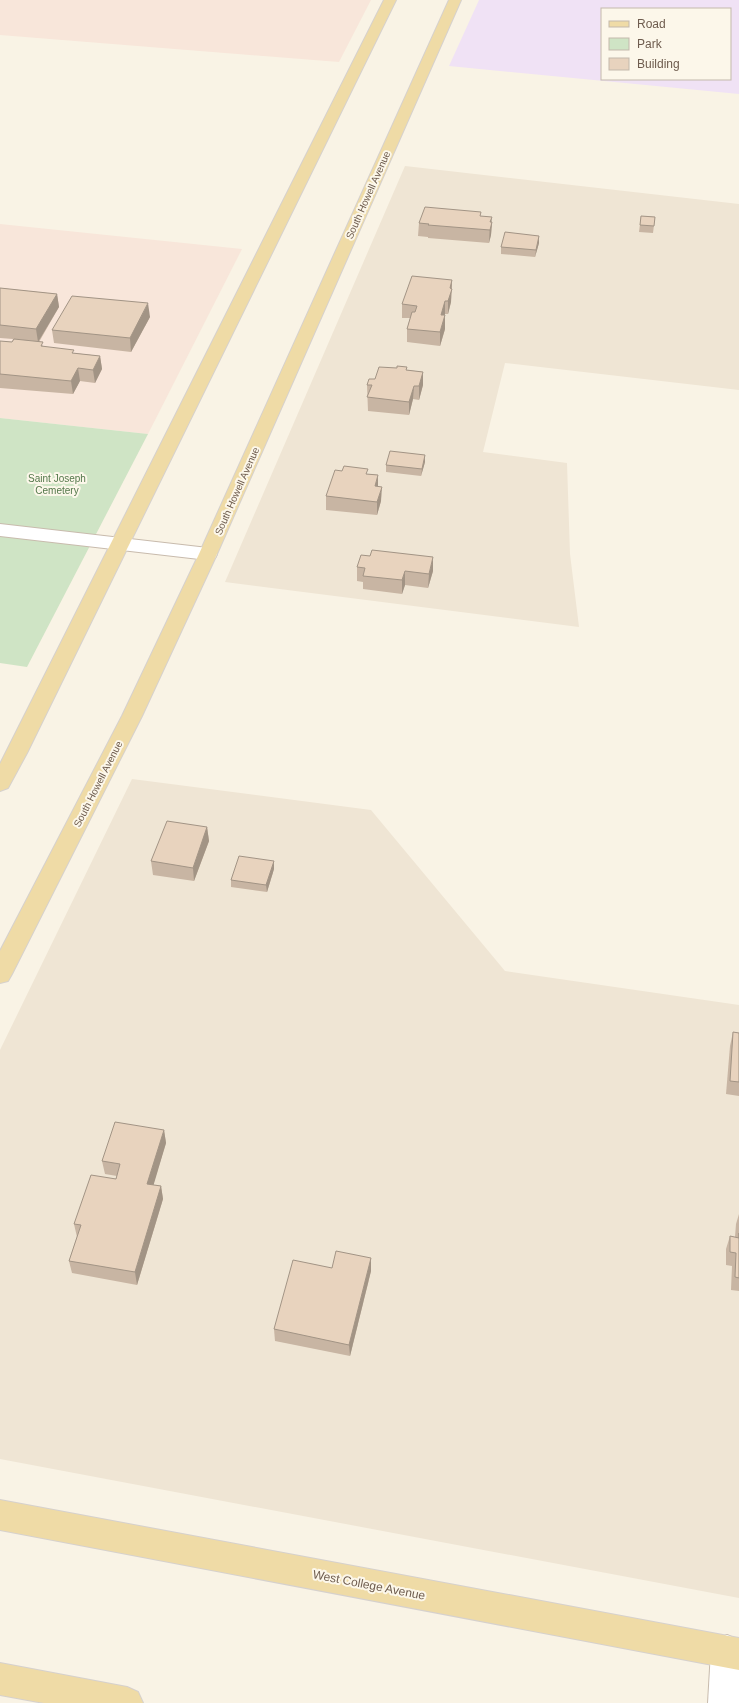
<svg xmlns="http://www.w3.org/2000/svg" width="739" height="1703" viewBox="0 0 739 1703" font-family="Helvetica,sans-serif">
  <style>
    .residential { fill: #efe5d4 }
    .commercial { fill: #f8e6da }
    .education { fill: #f0e2f5; fill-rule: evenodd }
    .green { fill: #cfe4c5 }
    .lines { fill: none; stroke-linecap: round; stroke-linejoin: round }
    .minor-casing { stroke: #c8bbad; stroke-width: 2 }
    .major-casing { stroke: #d6d1cd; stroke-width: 2 }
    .minor { fill: #fff; fill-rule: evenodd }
    .major { fill: #efdba6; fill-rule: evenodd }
    .wall { fill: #c8b5a3 }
    .shaded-wall { fill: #a29485 }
    .building { fill: #e8d3be; stroke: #a29485 }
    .labels { text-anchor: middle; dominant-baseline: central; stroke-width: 4; stroke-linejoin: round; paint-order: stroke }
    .street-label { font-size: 10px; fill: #6e5c4e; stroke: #fcf7ea }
    .park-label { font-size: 10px; fill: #54784b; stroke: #fcf7ea }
    .near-street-label { font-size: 12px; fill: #6e5c4e; stroke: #fcf7ea }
  </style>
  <rect width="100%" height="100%" fill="#f9f3e5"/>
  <g class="residential">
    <path d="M405,166L739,204V390L505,363L483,452L567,463L570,554L579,627L225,582Z"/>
    <path d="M132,779L371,810L505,971L739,1005V1598L0,1459V1050Z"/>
  </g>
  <g class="commercial">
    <path d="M0,0H371L339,62L0,35Z"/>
    <path d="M0,224L242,249L148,434L0,418Z"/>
  </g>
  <path class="education" d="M479,0H739V94L449,66ZM602,9H730V79H602Z"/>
  <path class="green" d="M0,418L148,434L27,667L0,663Z"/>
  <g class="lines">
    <g class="minor-casing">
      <g id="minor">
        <path d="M0,524L208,548L215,550L217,554L215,558L208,560L0,536Z"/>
        <path d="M727,1635L738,1640L739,1642V1703H708L711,1651L716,1640Z"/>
      </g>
    </g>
    <g class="major-casing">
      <g id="major">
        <path d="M384,0H396L27,753L8,788L0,791V764Z"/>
        <path d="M449,0H461L217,554L142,716L12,974L8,981L0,983V951L122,716L199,554Z"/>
        <path d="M0,1500L739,1638V1670L0,1530Z"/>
        <path d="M0,1663L127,1687L138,1692L143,1703H44L0,1695Z"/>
      </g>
    </g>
    <use href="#minor" class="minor"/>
    <use href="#major" class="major"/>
  </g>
  <g class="wall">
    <path d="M481,216L492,222L491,235L489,243L428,238V237L418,236L419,223Z"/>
    <path d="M641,216L655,217L653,233L639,232Z"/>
    <path d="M539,236V243L535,257L501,254V247Z"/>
    <path d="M452,280L451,302L448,314H445V329L440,346L407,342V329L410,318H402V304Z"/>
    <path d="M0,288L57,294L59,307L39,342L44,347L74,353L100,356L102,369L95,383L80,381L73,394L0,388V341L12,342L13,339L0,338Z"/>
    <path d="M150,317L131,352L54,343L52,330Z"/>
    <path d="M407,370L423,372V385L419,400L413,399L409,415L368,411L367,385L375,379Z"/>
    <path d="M425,455V462L421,476L386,472V465Z"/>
    <path d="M368,474L378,475V487L381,501L377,515L326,510V496Z"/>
    <path d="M357,567L433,571L428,588L405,585L402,594L363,589V582L357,581Z"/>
    <path d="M207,827L209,841L194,881L153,875L151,861Z"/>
    <path d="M274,861V869L267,892L231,887V880Z"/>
    <path d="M733,1032L739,1033V1096L726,1094L730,1046Z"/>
    <path d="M164,1130L166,1143L153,1185L161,1186L163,1199L137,1285L72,1273L69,1261L77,1237L74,1224L116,1179L117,1176L105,1174L102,1161Z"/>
    <path d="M739,1214V1291L731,1290L732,1266L726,1265V1249L730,1236L735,1237L736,1224Z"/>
    <path d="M371,1258V1271L350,1356L275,1341L274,1329L332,1268Z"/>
  </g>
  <g class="shaded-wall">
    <path d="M492,217L491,225L492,222L491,235L489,243L490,222Z"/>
    <path d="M539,236V243L535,257L536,250Z"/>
    <path d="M452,280L451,302L448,314V301L450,288Z"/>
    <path d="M57,294L59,307L38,342L36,329Z"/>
    <path d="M445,301V314L441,328V315Z"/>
    <path d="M148,303L150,317L131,352L130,338Z"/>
    <path d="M445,315V329L440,346V332Z"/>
    <path d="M100,356L102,369L95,383L93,370Z"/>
    <path d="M78,368L80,381L73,394L71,381Z"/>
    <path d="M423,372V385L419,400V386Z"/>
    <path d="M414,386L413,399L409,415V402Z"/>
    <path d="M425,455V462L421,476L422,469Z"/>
    <path d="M378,475V489L375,486Z"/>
    <path d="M382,487L381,501L377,515V502Z"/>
    <path d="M433,557V571L428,588L429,574Z"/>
    <path d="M405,571V585L402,594V580Z"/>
    <path d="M207,827L209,841L194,881L193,868Z"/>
    <path d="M274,861V869L267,892L266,885Z"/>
    <path d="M164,1130L166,1143L150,1197L147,1184Z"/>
    <path d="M161,1186L163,1199L137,1285L135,1272Z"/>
    <path d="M371,1258V1271L350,1356L349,1345Z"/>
  </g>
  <g class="building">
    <path d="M425,207L481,212L480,216L492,217L490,222H492L490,230L428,225L429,224L419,223Z"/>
    <path d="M641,216L655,217L654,226L640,225Z"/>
    <path d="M505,232L539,236L536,250L501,247Z"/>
    <path d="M412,276L452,280L450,288L452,289L448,301H445L441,315H445L440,332L407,329L412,312H415L417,306L402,304Z"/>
    <path d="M0,288L57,294L36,329L0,325Z"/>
    <path d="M72,296L148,303L130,338L52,330Z"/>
    <path d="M14,339L43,342L41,346L74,350L72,353L100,356L93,370L78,368L71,381L0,374V341L12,342Z"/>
    <path d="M397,366L407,367L406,370L423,372L419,386H414L409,402L367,397L372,385H367L369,379H375L379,367L397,368Z"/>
    <path d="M390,451L425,455L422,469L386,465Z"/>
    <path d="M344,466L368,469L366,474L378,475L375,486L382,487L377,502L326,496L335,470L342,471Z"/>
    <path d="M372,550L433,557L429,574L405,571L402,580L363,576L365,568L357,567L361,555L370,556Z"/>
    <path d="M167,821L207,827L193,868L151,861Z"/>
    <path d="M239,856L274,861L266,885L231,880Z"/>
    <path d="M733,1032L739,1033V1082L730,1081Z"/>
    <path d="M115,1122L164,1130L147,1184L161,1186L135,1272L69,1261L81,1225L74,1224L91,1175L116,1179L120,1164L102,1161Z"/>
    <path d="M739,1233V1278L735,1277L736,1253L730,1252V1236L739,1238Z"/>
    <path d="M336,1251L371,1258L349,1345L274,1329L293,1260L332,1268Z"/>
  </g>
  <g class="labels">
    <g class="street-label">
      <text transform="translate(368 195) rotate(-66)">South Howell Avenue</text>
      <text transform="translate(237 491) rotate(-66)">South Howell Avenue</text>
      <text transform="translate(98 784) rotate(-63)">South Howell Avenue</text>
    </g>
    <g class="park-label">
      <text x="57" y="478">Saint Joseph<tspan x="57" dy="12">Cemetery</tspan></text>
    </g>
    <g class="near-street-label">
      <text transform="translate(369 1585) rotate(11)">West College Avenue</text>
    </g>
  </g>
  <rect x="601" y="8" width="130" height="72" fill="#fcf7ea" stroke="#c3b9ac"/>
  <rect x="609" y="21" width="20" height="6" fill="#efdba6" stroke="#c3b9ac"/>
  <text x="637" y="28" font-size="12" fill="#6e5c4e">Road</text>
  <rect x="609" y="38" width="20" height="12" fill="#cfe4c5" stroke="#c3b9ac"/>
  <text x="637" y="48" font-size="12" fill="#6e5c4e">Park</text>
  <rect x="609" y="58" width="20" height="12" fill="#e8d3be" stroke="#c3b9ac"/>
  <text x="637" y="68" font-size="12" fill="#6e5c4e">Building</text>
</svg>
